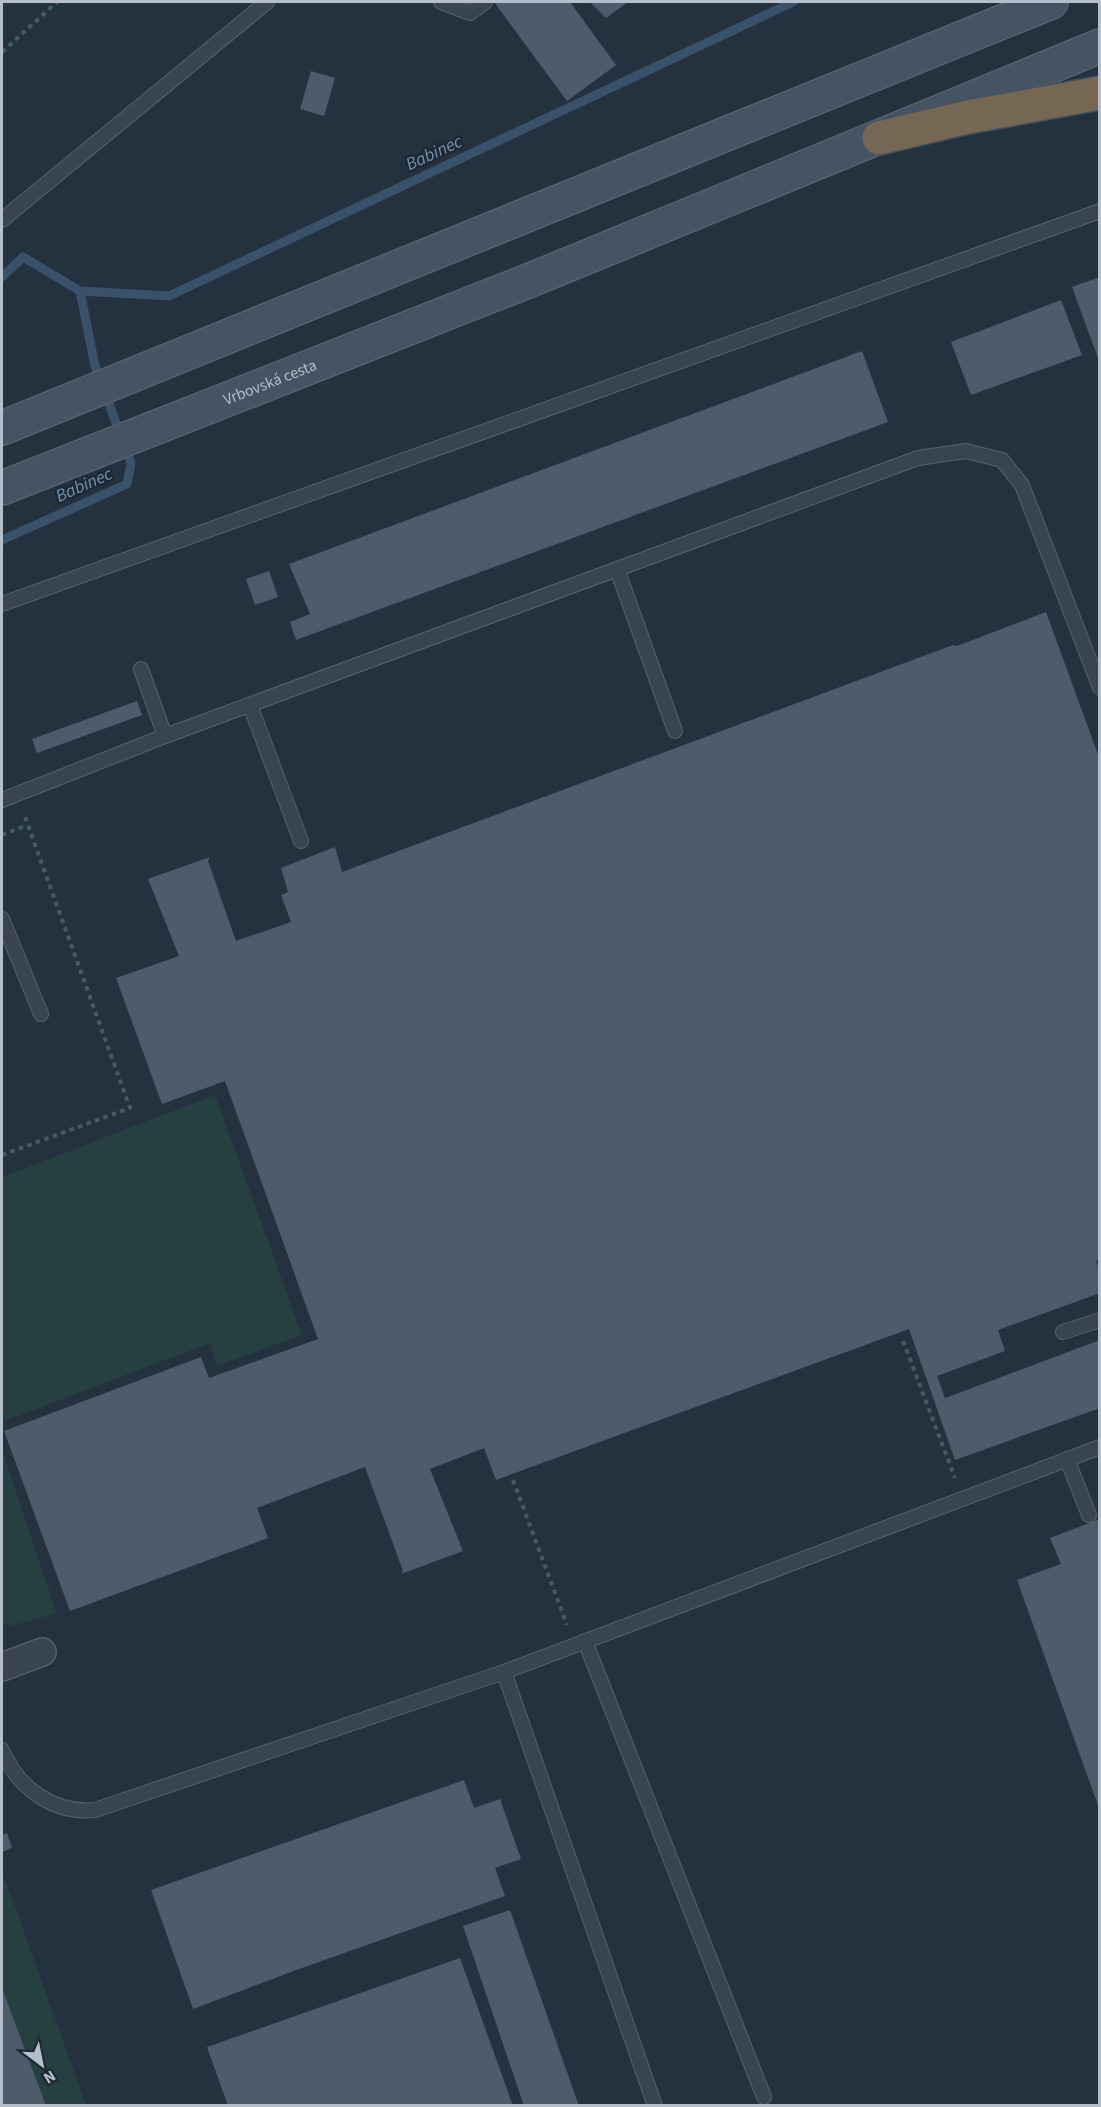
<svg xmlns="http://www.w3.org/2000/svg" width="1101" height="2107" viewBox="0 0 1101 2107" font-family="'Source Sans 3',sans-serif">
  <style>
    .green { fill: #263f41 }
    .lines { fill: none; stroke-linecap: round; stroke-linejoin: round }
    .stream { stroke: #395169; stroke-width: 9 }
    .building { fill: #4d5b6b }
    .lane-casing { stroke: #56616d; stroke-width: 16 }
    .street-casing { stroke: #56616d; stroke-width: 30 }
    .secondary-casing { stroke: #56616d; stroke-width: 36 }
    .highway-casing { stroke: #434e5a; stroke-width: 36 }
    .path { stroke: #445c5e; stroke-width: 4; stroke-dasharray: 4.5 4.5; stroke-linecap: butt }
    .lane { stroke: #384450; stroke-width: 14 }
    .street { stroke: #384450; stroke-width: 27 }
    .secondary { stroke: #465363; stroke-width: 33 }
    .highway { stroke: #766755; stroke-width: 33 }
    .labels { text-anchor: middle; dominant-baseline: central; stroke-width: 5; stroke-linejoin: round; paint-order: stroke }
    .street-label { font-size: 16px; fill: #b5beca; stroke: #1d2935 }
    .water-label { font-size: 18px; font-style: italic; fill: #7491ae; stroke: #1d2935 }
  </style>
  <rect width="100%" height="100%" fill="#243240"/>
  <g class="green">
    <path d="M215,1095L302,1335L217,1366L210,1343L2,1422V1177Z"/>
    <path d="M2,1450L57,1613L10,1626L2,1624Z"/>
    <path d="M2,1872L12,1898L86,2105H2Z"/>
  </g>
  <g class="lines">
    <g class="stream">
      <path d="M2,277L23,257L80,291L169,296L793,2"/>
      <path d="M2,540L127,484L131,463L95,366L80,291"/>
    </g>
  </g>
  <g class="building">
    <path d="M494,2H570L616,65L567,101Z"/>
    <path d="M590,2H628L606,18Z"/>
    <path d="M311,71L335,78L324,116L300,109Z"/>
    <path d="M1100,277V361H1099L1072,287Z"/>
    <path d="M1061,300L1082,355L971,395L951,342Z"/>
    <path d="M862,351L888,422L296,640L290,622L310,614L289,564Z"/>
    <path d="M269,571L278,597L255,605L246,579Z"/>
    <path d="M1046,612L1100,760V1260L1096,1261L1100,1271V1293L998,1330L1005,1351L937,1376L945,1398L1100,1340V1408L955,1460L909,1329L496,1480L484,1448L430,1469L463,1551L401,1574L403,1571L365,1467L257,1508L268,1538L70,1611L4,1431L201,1357L209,1378L318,1339L225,1081L162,1104L116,978L179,956L148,879L210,857L208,861L236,941L291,922L281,895L288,892L281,868L335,847L342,872L953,645L957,646Z"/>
    <path d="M137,701L142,715L37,753L32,739Z"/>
    <path d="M1100,1519V1808H1099L1017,1580L1061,1564L1050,1538Z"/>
    <path d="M464,1780L474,1808L500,1799L521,1859L495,1868L505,1896L299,1969L193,2009L151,1890Z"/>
    <path d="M7,1833L12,1848L2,1852V1835Z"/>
    <path d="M510,1910L579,2106H524L463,1926Z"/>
    <path d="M460,1958L513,2106H228L207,2047Z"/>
    <path d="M2,1988L46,2106H2Z"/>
  </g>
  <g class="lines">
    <g class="lane-casing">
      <g id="lane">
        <path d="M441,2L470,13L485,2"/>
        <path d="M2,220L267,2"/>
        <path d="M617,569L675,731"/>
        <path d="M2,604L1100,211"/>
        <path d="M141,669L165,736"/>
        <path d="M250,705L301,841"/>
        <path d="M2,800L165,736L918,458L966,451L1002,460L1022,485L1100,688"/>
        <path d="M2,919L41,1014"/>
        <path d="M1063,1332L1100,1320"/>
        <path d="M1067,1459L1089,1515"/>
        <path d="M585,1641L764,2097"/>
        <path d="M2,1750C18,1788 53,1814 95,1810L504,1672"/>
        <path d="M655,2106L504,1672L1100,1447"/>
      </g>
    </g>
    <g class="street-casing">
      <path id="street" d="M2,1667L42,1652"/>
    </g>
    <g class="secondary-casing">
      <g id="secondary">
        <path d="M2,428L1051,2"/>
        <path id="s1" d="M2,488L538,277L1100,46"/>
      </g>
    </g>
    <g class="highway-casing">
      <path id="highway" d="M879,138L968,117L1100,93"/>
    </g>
    <g class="path">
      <path d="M2,52L57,2"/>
      <path d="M2,835L27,825"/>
      <path d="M2,1155L130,1108L25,817"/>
      <path d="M903,1341L955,1478"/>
      <path d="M513,1480L567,1625"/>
    </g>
    <use href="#lane" class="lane"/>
    <use href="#street" class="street"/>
    <use href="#secondary" class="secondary"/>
    <use href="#highway" class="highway"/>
  </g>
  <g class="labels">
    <g class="street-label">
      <text stroke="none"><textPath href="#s1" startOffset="288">Vrbovská cesta</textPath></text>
    </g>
    <g class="water-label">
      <text transform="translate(434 153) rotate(-25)">Babinec</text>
      <text transform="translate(84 485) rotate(-24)">Babinec</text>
    </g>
  </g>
  <rect width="1101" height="2107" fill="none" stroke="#b5beca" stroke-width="6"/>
  <g transform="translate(42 2065) rotate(148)" stroke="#1d2935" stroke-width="4.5" paint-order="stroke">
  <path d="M0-4.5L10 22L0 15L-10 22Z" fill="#b5beca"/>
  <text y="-9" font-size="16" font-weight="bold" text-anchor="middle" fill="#b5beca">N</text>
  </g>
</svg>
